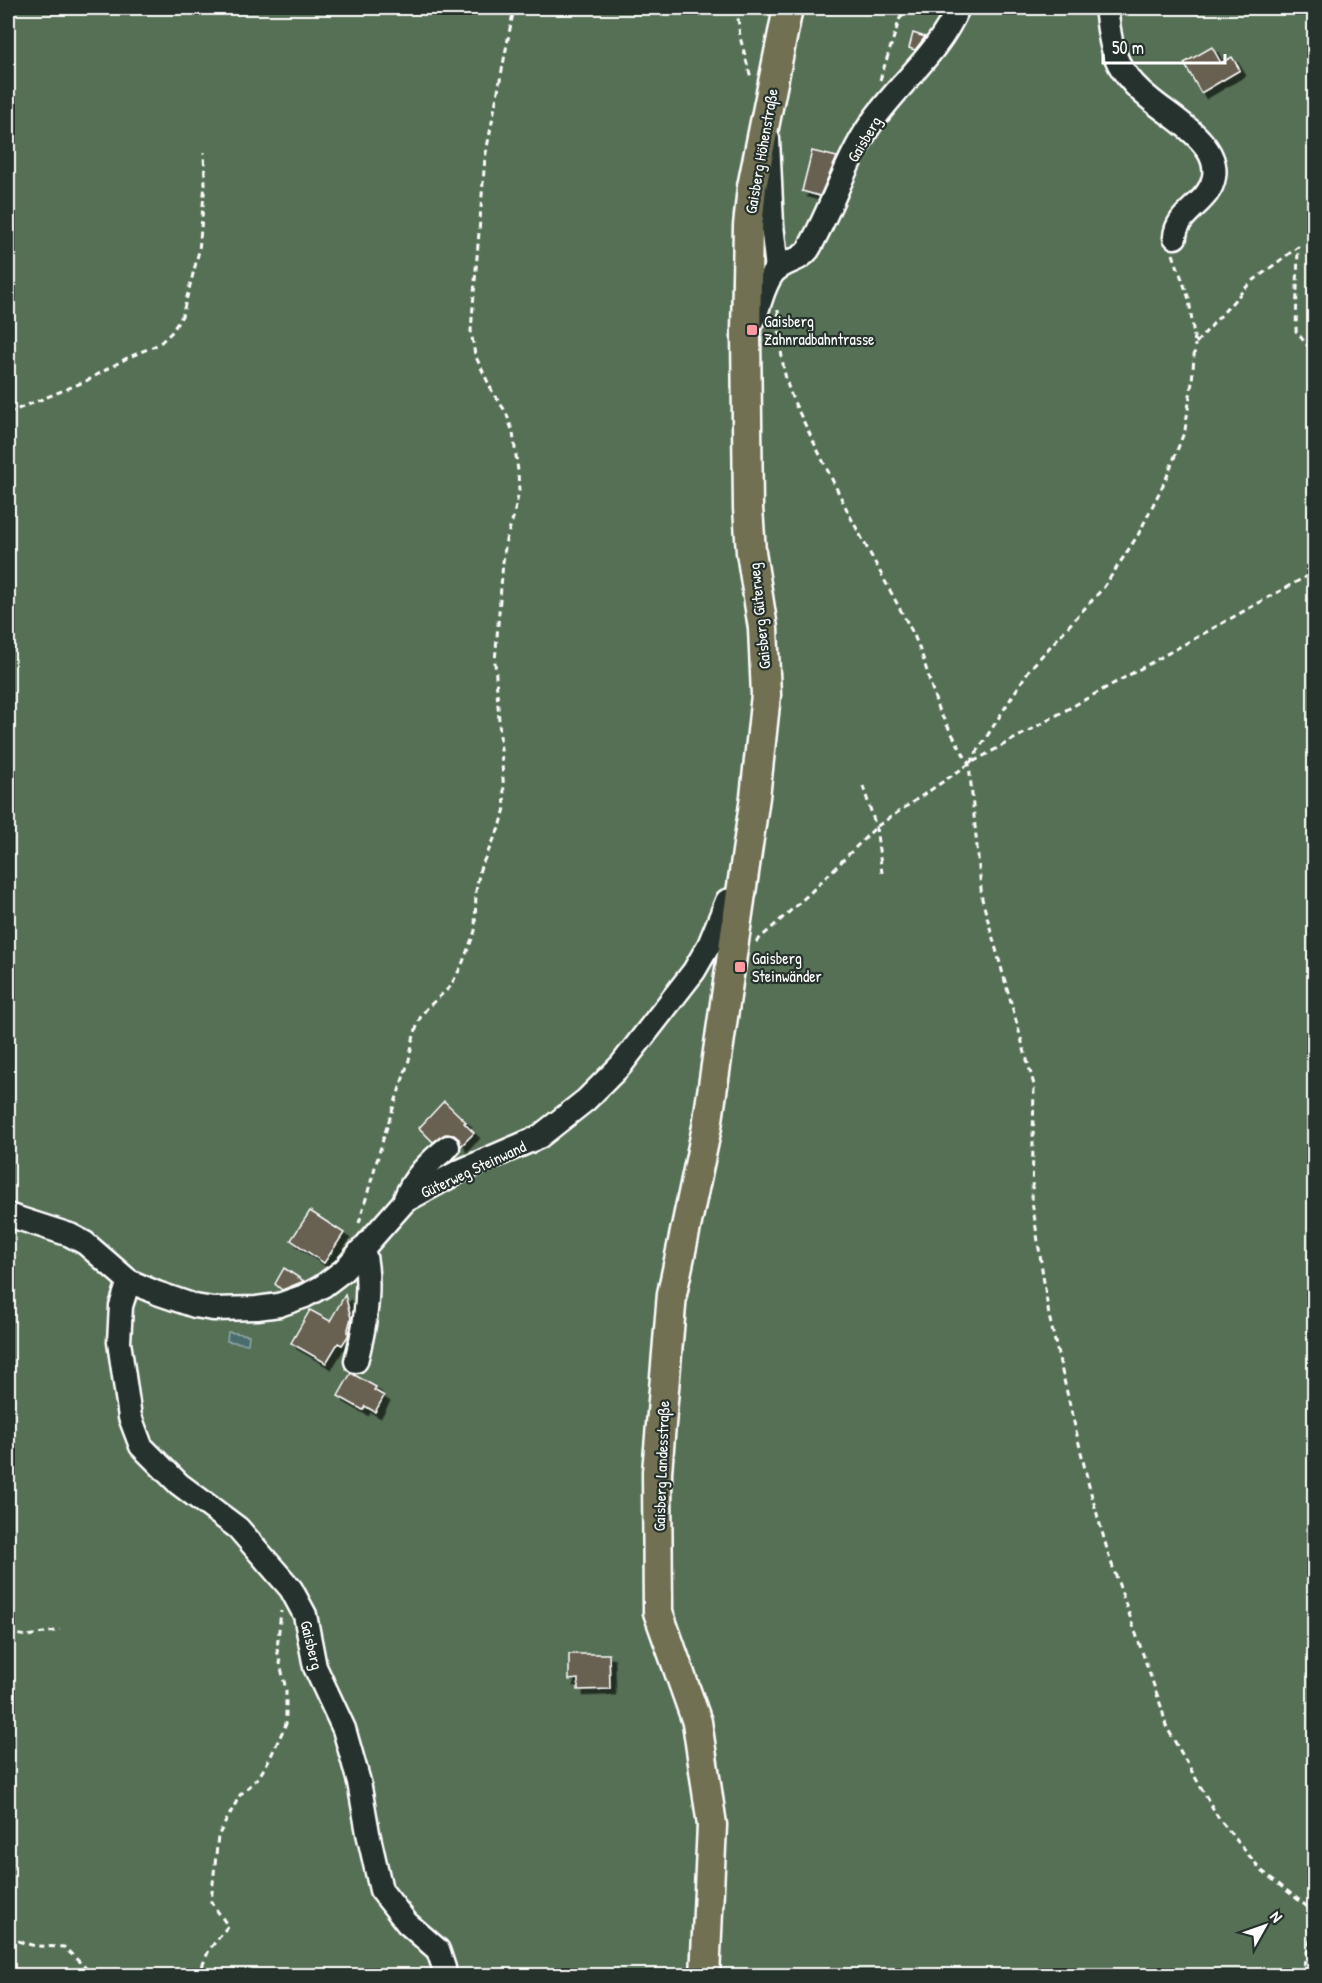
<svg xmlns="http://www.w3.org/2000/svg" width="1322" height="1983" viewBox="0 0 1322 1983" font-family="'Patrick Hand',sans-serif">
  <style>
    .green { fill: #567056; stroke: #aab8aa; stroke-width: 1.5 }
    .water { fill: #496d6e; stroke: #92a7a8; stroke-width: 1.5 }
    .building { fill: #686051; stroke: #fff; stroke-width: 1.5; filter: url(#shadow) }
    .lines { fill: none; stroke-linecap: round; stroke-linejoin: round }
    .minor-casing { stroke: #fff; stroke-width: 27 }
    .major-casing { stroke: #fff; stroke-width: 33 }
    .path { stroke: #fff; stroke-width: 3; stroke-dasharray: 6 4.5; stroke-linecap: butt }
    .minor { stroke: #26332d; stroke-width: 22 }
    .major { stroke: #716f52; stroke-width: 28 }
    .poi-dot { fill: #ff9aa2; stroke: #26332d; stroke-width: 2 }
    .labels { text-anchor: middle; dominant-baseline: central; stroke-width: 4.5; stroke-linejoin: round; paint-order: stroke }
    .street-label { font-size: 16px; fill: #fff; stroke: #26332d }
    .poi-label { font-size: 16px; fill: #fff; stroke: #26332d; text-anchor: start }
  </style>
  <defs>
    <filter id="shadow"><feDropShadow dx="5.5" dy="5.5" stdDeviation="0" flood-color="#0009"/></filter>
  </defs>
  <rect width="100%" height="100%" fill="#333c34"/>
  <filter id="ink" filterUnits="userSpaceOnUse"><feTurbulence type="fractalNoise" baseFrequency=".0167" numOctaves="2"/><feDisplacementMap in="SourceGraphic" scale="12" xChannelSelector="R" yChannelSelector="G"/><feConvolveMatrix kernelMatrix="1 2 1 2 8 2 1 2 1" color-interpolation-filters="sRGB"/></filter>
  <g filter="url(#ink)">
    <path class="green" d="M8,8H1314V1975L8,1976Z"/>
    <path class="water" d="M228,1332L249,1335L248,1344L227,1341Z"/>
    <g class="building">
      <path d="M913,33L925,37L915,50L909,48Z"/>
      <path d="M1212,47L1221,63L1232,57L1240,70L1201,93L1184,63Z"/>
      <path d="M812,151L837,157L820,196L802,191Z"/>
      <path d="M444,1101L466,1122L464,1123L474,1133L461,1146L459,1139L454,1135L445,1134L433,1142L419,1128Z"/>
      <path d="M310,1211L344,1233L324,1263L291,1240Z"/>
      <path d="M284,1268L304,1281L282,1290L275,1284Z"/>
      <path d="M345,1295L351,1318L348,1329V1336L342,1345L338,1343L326,1363L291,1343L310,1310L330,1321Z"/>
      <path d="M351,1373L376,1387L374,1390L384,1396L375,1412L365,1406L363,1410L338,1396Z"/>
      <path d="M569,1654H609L610,1689L578,1690V1679L569,1680Z"/>
    </g>
    <g class="lines">
      <g class="minor-casing">
        <g id="minor">
          <path d="M1106,8C1109,28 1110,51 1122,69C1129,80 1140,91 1150,99C1172,118 1220,143 1214,177C1210,203 1176,212 1175,237"/>
          <path d="M768,139L772,225L777,269"/>
          <path d="M747,329C761,311 760,290 773,273C783,261 799,262 808,250C832,209 845,161 872,122C901,81 937,55 958,8"/>
          <path d="M405,1199C412,1179 432,1159 448,1147"/>
          <path d="M8,1215L70,1235L85,1243L129,1281L157,1293L195,1306L213,1309L257,1308L279,1305L305,1296L323,1286L344,1270L405,1201L460,1171L539,1137L586,1100L621,1065L694,971L709,945L727,901L740,898"/>
          <path d="M129,1281L121,1306L119,1342L130,1417L141,1446L179,1484L238,1528L291,1589L305,1615L315,1667L344,1729L359,1782L368,1833L381,1890L407,1923L438,1950L444,1968V1976"/>
          <path d="M356,1361C365,1328 371,1289 365,1256L360,1251"/>
        </g>
      </g>
      <g class="major-casing">
        <path id="major" d="M705,1976L712,1825L697,1722L658,1612L657,1472L672,1294L707,1127L755,797L766,695L763,628L751,552L748,508L746,333L748,226L752,187L788,8"/>
      </g>
      <g class="path">
        <path d="M737,8L740,37L751,78"/>
        <path d="M880,80L900,18L908,11L925,8"/>
        <path d="M1173,254L1189,299L1195,344L1250,283L1298,247L1296,331L1314,354"/>
        <path d="M778,310C780,341 781,371 793,400L851,518L914,635L923,658L938,709L969,764L982,899L1034,1085L1032,1201L1049,1316L1089,1486L1109,1556L1162,1709L1166,1726L1219,1819L1262,1871L1314,1912"/>
        <path d="M8,413L86,381L127,358L159,344L171,333L182,316L199,251L205,183L204,152"/>
        <path d="M970,763L1029,670L1104,587L1138,535L1166,479L1185,430L1192,382L1195,344"/>
        <path d="M863,786L876,827L882,873"/>
        <path d="M756,942L810,893L876,827L969,764L1307,576L1314,579"/>
        <path d="M359,1223L384,1136L409,1060L414,1035L420,1018L427,1008L450,987L461,967L475,931L476,891L480,869L501,824L505,808L495,662L503,562L506,540L514,515L519,491L518,471L513,433L506,412L493,393L475,355L471,331L485,158L514,8"/>
        <path d="M8,1633L27,1636L60,1630"/>
        <path d="M8,1938L35,1946L64,1947L94,1976"/>
        <path d="M198,1976L209,1950L228,1926L211,1902L218,1836L240,1795L259,1777L270,1758L286,1724V1690L277,1649L281,1611"/>
        <path d="M1301,1976L1314,1925"/>
      </g>
      <use href="#minor" class="minor"/>
      <use href="#major" class="major"/>
    </g>
  </g>
  <g class="poi-dot">
    <rect x="746" y="324" width="12" height="12" rx="3"/>
    <rect x="734" y="961" width="12" height="12" rx="3"/>
  </g>
  <g class="labels">
    <g class="street-label">
      <text transform="translate(864 139) rotate(-59)">Gaisberg</text>
      <text transform="translate(761 151) rotate(-80)">Gaisberg Höhenstraße</text>
      <text transform="translate(759 616) rotate(-96)">Gaisberg Güterweg</text>
      <text transform="translate(473 1169) rotate(-25)">Güterweg Steinwand</text>
      <text transform="translate(661 1466) rotate(-88)">Gaisberg Landesstraße</text>
      <text transform="translate(312 1645) rotate(76)">Gaisberg</text>
    </g>
    <g class="poi-label">
      <text x="764" y="321">Gaisberg<tspan x="764" dy="18">Zahnradbahntrasse</tspan></text>
      <text x="752" y="958">Gaisberg<tspan x="752" dy="18">Steinwänder</tspan></text>
    </g>
  </g>
  <rect width="1322" height="1983" fill="none" stroke="#26332d" stroke-width="30"/>
  <rect x="15" y="15" width="1292" height="1953" fill="none" stroke="#fff" stroke-width="2" filter="url(#ink)"/>
  <g transform="translate(1265 1926) rotate(50)" stroke="#26332d" stroke-width="4.5" paint-order="stroke">
  <path d="M0-4.5L10 22L0 15L-10 22Z" fill="#ffffff"/>
  <text y="-9" font-size="16" font-weight="bold" text-anchor="middle" fill="#ffffff">N</text>
  </g>
  <path d="M1103 54v9h122v-9" fill="none" stroke="#ffffff" stroke-width="3"/>
  <text x="1112" y="54" font-size="18" fill="#ffffff" stroke="#26332d" stroke-width="4.5" paint-order="stroke">50 m</text>
</svg>
